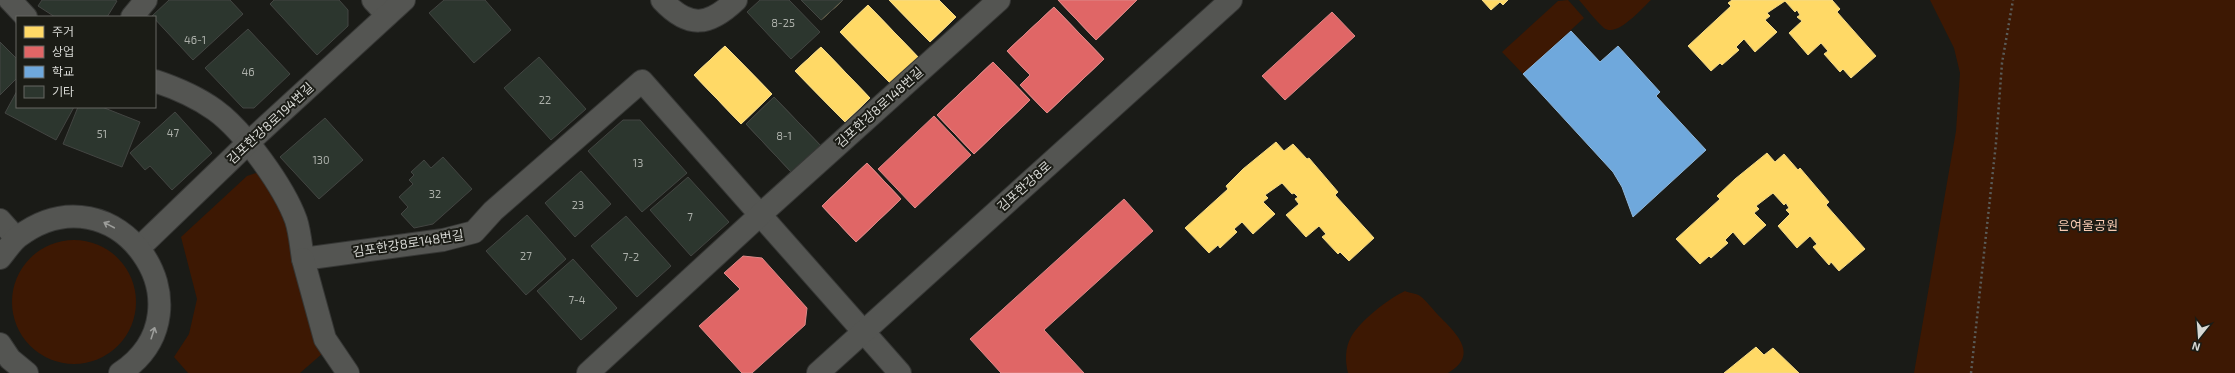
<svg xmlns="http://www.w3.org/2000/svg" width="2235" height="373" viewBox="0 0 2235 373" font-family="'Exo 2','Noto Sans KR',sans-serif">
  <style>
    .green { fill: #3d1803 }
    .homes { fill: #ffd966; stroke: #f3d987 }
    .shops { fill: #e06666; stroke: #dd8887 }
    .schools { fill: #6fa8dc; stroke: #8eb6da }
    .building { fill: #2c362e; stroke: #434542 }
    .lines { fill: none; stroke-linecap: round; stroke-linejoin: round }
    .street-casing { stroke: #363735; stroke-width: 24 }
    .secondary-casing { stroke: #363735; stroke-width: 24 }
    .path { stroke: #5b5c59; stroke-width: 2.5; stroke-dasharray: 2 3; stroke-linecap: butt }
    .street { stroke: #545552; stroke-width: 22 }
    .secondary { stroke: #545552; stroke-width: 22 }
    .oneway { stroke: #9c9d9a }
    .labels { text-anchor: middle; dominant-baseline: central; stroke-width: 4; stroke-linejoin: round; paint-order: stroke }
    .number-label { font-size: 11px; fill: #acb0aa }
    .street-label { font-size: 13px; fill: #d7d8d4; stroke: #1b1c16 }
    .park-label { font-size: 13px; fill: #f8cab2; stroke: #1b1c16 }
  </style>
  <rect width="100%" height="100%" fill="#1a1b17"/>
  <g class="green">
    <path d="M1568,0L1584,18L1523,74L1502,52L1558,1Z"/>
    <path d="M1579,0H1651C1641,9 1617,38 1604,28C1595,20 1587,9 1579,0Z"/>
    <path d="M1930,0H2235V373H1914L1956,131L1960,73L1954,48Z"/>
    <path d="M259,172L280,192L323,353L300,373H188L174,357L189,334L197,299L181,237L247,176Z"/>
    <circle cx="74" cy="302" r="62"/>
    <path d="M1405,291C1409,293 1416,293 1420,296C1427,301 1433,310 1439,316C1456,333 1480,355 1448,373H1348C1345,361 1345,348 1351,337C1360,321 1388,299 1405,291Z"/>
  </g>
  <g class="homes">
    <path d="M801,0H843L821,20Z"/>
    <path d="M889,0H939L956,17L930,42Z"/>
    <path d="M889,0H939L956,17L930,42Z"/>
    <path d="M1482,0H1508L1503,5L1500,2L1491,10Z"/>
    <path d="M1732,0H1832L1840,9L1837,12L1876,56L1851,78L1843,69L1840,72L1824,54L1828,51L1821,43L1808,55L1789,33L1802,21L1797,17L1800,15L1797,10L1795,12L1785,1L1767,13L1770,16L1765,20L1777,32L1755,52L1744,39L1736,47L1739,50L1722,65L1720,63L1711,71L1688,46L1731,6L1728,3Z"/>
    <path d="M868,5L920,59L892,85L840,32Z"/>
    <path d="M868,5L920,59L892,85L840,32Z"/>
    <path d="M725,46L772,94L741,124L694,75Z"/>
    <path d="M725,46L772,94L741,124L694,75Z"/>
    <path d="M821,47L870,98L845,122L795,71Z"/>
    <path d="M821,47L870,98L845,122L795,71Z"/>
    <path d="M1276,142L1284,151L1293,144L1307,159L1309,158L1338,192L1335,195L1374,238L1349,261L1340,252L1338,254L1322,237L1326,234L1319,226L1306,237L1286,215L1299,204L1295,199L1298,197L1294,193L1292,194L1282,183L1265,195L1268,198L1263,202L1275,214L1253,234L1242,222L1234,229L1237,232L1220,248L1218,245L1209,253L1185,228L1228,189L1226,186L1243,169Z"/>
    <path d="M1767,153L1775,162L1784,154L1798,170L1800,168L1829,202L1826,205L1865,249L1839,271L1831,262L1829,265L1813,247L1817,244L1810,236L1797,248L1778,226L1790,214L1786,210L1789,208L1786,203L1784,205L1773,193L1756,206L1759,209L1754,213L1766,225L1744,245L1733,232L1725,240L1728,243L1711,258L1709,256L1700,264L1676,239L1720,199L1717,196L1735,179Z"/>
    <path d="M1756,347L1764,355L1773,348L1799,373H1724Z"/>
  </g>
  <g class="shops">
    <path d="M1058,0H1137L1096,40Z"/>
    <path d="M1058,0H1137L1096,40Z"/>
    <path d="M1054,7L1104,59L1047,113L1020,85L1030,75L1007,51Z"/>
    <path d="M1054,7L1104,59L1047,113L1020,85L1030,75L1007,51Z"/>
    <path d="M1332,12L1355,36L1285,100L1262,76Z"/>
    <path d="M993,62L1030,100L974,154L937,115Z"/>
    <path d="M993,62L1030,100L974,154L937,115Z"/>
    <path d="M934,116L971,155L915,208L878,169Z"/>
    <path d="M867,163L901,199L856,242L822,206Z"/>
    <path d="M867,163L901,199L856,242L822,206Z"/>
    <path d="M1124,199L1153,231L1044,330L1084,373H1001L970,339Z"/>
    <path d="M743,256L762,258L807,308L805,325L752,373H742L699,326L740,289L724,273Z"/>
  </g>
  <path class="schools" d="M1571,31L1600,62L1618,46L1660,92L1656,96L1706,150L1633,217L1622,187L1613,172L1523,74Z"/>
  <g class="building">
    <path d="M42,0H115L117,1L107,17H55L38,6Z"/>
    <path d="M169,0H230L243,14L193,60L152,16Z"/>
    <path d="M274,0H339L348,10V26L317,55L270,4Z"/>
    <path d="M444,0H485L511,30L474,63L429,13Z"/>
    <path d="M760,0H789L820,32L791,59L747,12Z"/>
    <path d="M801,0H843L821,20Z"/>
    <path d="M248,29L290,74L254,108H243L205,68Z"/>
    <path d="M0,42L17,59V78L0,95Z"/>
    <path d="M539,57L586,109L551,140L504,88Z"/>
    <path d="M17,91V107H74L56,140L5,113Z"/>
    <path d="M774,97L822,147L793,174L746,124Z"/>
    <path d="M774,97L822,147L793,174L746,124Z"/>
    <path d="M78,107H102L140,122L122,167L63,144Z"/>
    <path d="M175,112L212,153L172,190L150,166L145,170L130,153Z"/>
    <path d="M325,118L363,160L319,199L280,157Z"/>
    <path d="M623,120H640L687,173L642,212L588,151Z"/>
    <path d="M443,157L472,189L433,224L414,228L401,214L408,207L399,197L413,184L409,180L414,175L411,172L424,160L431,168Z"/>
    <path d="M581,171L611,204L575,237L545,203Z"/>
    <path d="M688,177L729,222L691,256L650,210Z"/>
    <path d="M527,215L566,259L526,295L486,251Z"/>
    <path d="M626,216L671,266L637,297L591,246Z"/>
    <path d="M573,259L617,308L581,340L537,291Z"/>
  </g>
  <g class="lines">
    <g class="street-casing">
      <g id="street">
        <path d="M10,0L26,17"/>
        <path d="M373,0L387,15"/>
        <path d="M662,0C689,29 709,26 736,0"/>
        <path d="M132,17L146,0"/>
        <path d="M155,81C176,88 197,97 215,110C244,131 284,187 296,220C300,232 301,247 303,259L443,240L474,232L493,211L642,81L900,373"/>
        <path d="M0,220L16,238"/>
        <path d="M139,248L248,143L404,0"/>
        <path d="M0,258C5,252 11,243 18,237C116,163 217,309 120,373"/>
        <path d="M303,259L325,339L348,373"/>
        <path d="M0,344L10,359L27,373"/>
        <path d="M588,373L760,215L999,0"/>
      </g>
    </g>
    <g class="secondary-casing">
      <path id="secondary" d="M818,373L1231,0"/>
    </g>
    <path class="path" d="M1971,373L1996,143L2002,63L2013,0"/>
    <use href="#street" class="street"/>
    <use href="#secondary" class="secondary"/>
  </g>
  <defs><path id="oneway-shaft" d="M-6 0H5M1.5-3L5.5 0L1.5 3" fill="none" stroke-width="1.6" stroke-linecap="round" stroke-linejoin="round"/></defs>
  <g class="oneway">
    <use href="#oneway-shaft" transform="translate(109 225) rotate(-152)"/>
    <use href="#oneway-shaft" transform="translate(153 333) rotate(-72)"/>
  </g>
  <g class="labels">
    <g class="number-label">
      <text x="783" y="22">8-25</text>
      <text x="195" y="39">46-1</text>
      <text x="248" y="71">46</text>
      <text x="545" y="99">22</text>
      <text x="173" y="132">47</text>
      <text x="102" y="133">51</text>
      <text x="784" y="135">8-1</text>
      <text x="321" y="159">130</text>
      <text x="638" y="162">13</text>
      <text x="435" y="193">32</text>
      <text x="578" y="204">23</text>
      <text x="690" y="216">7</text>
      <text x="526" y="255">27</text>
      <text x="631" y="256">7-2</text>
      <text x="577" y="299">7-4</text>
    </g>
    <g class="street-label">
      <text transform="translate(879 107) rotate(-42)">김포한강8로148번길</text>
      <text transform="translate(270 123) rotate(-43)">김포한강8로194번길</text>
      <text transform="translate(1024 186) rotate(-42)">김포한강8로</text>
      <text transform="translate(408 243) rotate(-9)">김포한강8로148번길</text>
    </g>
    <g class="park-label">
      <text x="2088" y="225">은여울공원</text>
    </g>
  </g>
  <rect x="16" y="16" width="140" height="92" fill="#1b1c16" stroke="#666762"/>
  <rect x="24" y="26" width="20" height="12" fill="#ffd966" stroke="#666762"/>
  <text x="52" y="36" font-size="12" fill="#d7d8d4">주거</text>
  <rect x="24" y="46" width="20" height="12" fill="#e06666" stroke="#666762"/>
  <text x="52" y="56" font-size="12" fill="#d7d8d4">상업</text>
  <rect x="24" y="66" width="20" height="12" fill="#6fa8dc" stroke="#666762"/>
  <text x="52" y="76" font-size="12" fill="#d7d8d4">학교</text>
  <rect x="24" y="86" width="20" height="12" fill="#2c362e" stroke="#666762"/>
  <text x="52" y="96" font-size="12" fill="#d7d8d4">기타</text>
  <g transform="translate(2199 337) rotate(197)" stroke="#1b1c16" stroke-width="3" paint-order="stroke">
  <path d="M0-3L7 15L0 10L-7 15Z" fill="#d7d8d4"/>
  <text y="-6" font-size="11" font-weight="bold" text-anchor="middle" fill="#d7d8d4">N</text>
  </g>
</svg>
